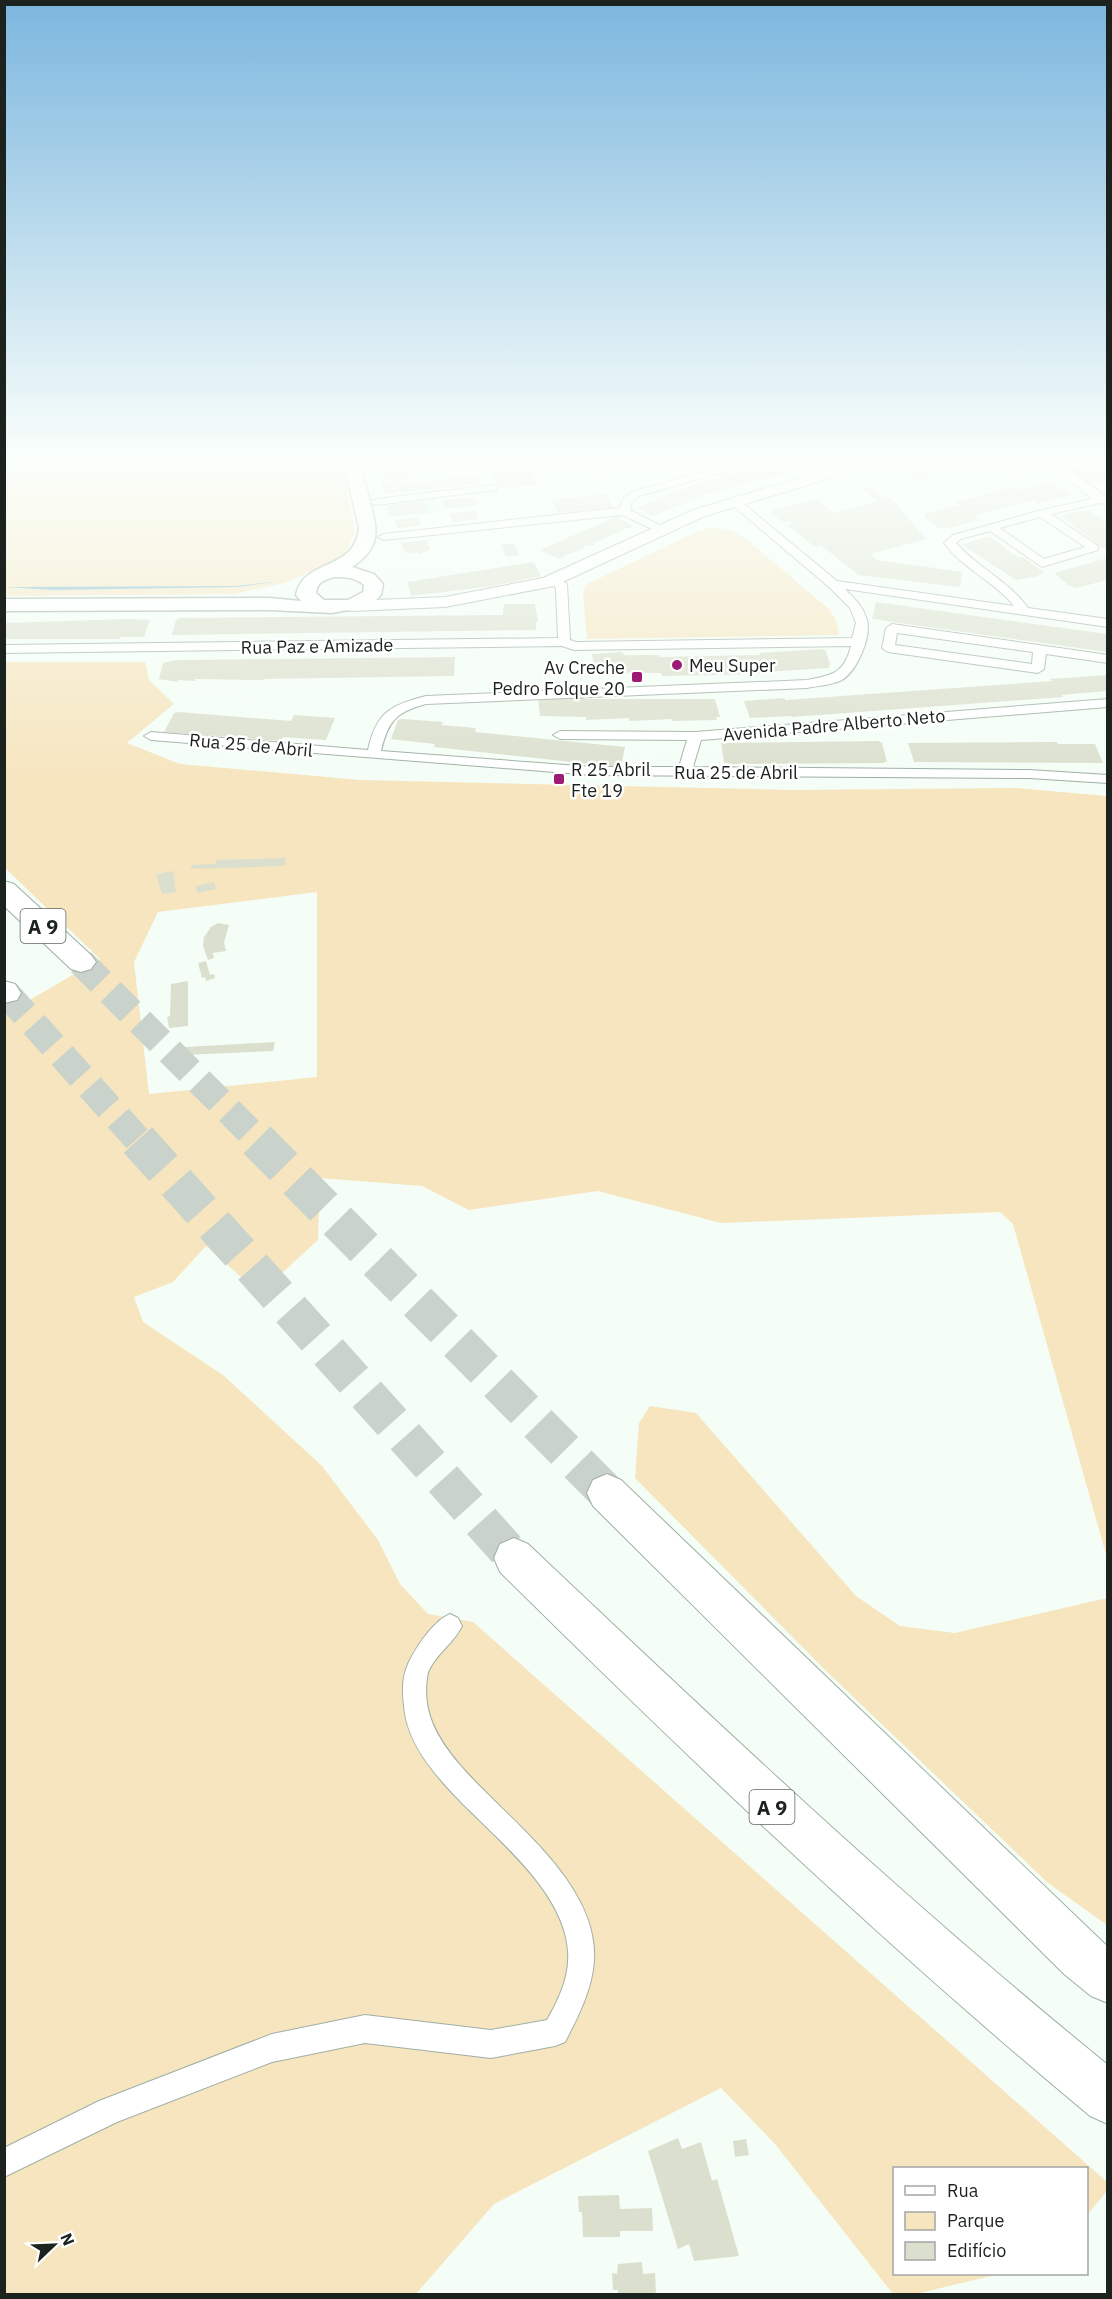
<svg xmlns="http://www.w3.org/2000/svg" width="1112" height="2299" viewBox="0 0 1112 2299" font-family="'IBM Plex Sans',sans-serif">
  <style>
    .built { fill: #ddf6e5 }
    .green { fill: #f6e5bf; fill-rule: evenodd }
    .water { fill: #79b8cf }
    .building { fill: #dbe0ce }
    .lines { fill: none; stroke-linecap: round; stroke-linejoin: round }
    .motorway-tunnel-far1 { stroke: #c9d2cb; stroke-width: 28; stroke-dasharray: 28 14; stroke-linecap: butt }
    .motorway-tunnel { stroke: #c9d2cb; stroke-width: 38; stroke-dasharray: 38 19; stroke-linecap: butt }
    .minor-casing { stroke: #9fafa4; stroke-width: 2 }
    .secondary-casing { stroke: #9fafa4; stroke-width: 2 }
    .primary-casing { stroke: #9fafa4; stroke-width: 3 }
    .motorway-casing { stroke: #9fafa4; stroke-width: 2 }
    .minor { fill: #fff; fill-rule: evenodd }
    .secondary { fill: #fff; fill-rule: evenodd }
    .primary { fill: #fff; fill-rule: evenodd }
    .motorway { fill: #fff; fill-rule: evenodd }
    .poi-dot { fill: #9b1c72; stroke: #fff; stroke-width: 2 }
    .labels { text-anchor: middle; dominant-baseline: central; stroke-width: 5; stroke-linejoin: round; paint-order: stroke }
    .far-street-label { font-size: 18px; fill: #1c221d; stroke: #fff }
    .far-poi-label { font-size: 18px; fill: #1c221d; stroke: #fff; text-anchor: start }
    .shield { fill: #fff; stroke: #606461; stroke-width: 1.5 }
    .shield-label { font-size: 20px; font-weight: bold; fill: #1c221d }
  </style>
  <rect width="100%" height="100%" fill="#f4fef6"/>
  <path class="built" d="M436,498L441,512L388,518L385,508L391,503Z"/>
  <g class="green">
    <path d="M4,455H341L355,533L344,556L288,582L234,594L5,596Z"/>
    <path d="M709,528L731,530L745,538L830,610L837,623L839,635L587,639L583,595L584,589L589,583L698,531Z"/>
    <path d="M5,662H145L149,680L174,704L127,743L180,764L360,780L792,790L1015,788L1107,796V1558L1013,1224L1000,1212L721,1223L598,1191L469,1210L422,1186L320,1178L318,1240L281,1274L241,1277L206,1246L173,1282L134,1297L143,1322L223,1375L322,1466L378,1540L400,1584L428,1614L473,1622L1107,2182V2191L1087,2215L1086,2168H894V2274H999L916,2294H893L775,2144L721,2088L494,2204L416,2294H5L4,1015L100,959L5,868ZM317,892V1077L149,1094L134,962L158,912Z"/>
    <path d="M650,1406L696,1413L856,1596L900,1626L955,1633L1107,1598V1925L1048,1883L824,1669L635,1478L639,1423Z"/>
  </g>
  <path class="water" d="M281,581L237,587L53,590L4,587L236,586Z"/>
  <g class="building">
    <path d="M523,455L527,464H532L537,473L531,474L537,485L498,488L485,459Z"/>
    <path d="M570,455H586L590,464L575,465Z"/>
    <path d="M623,455H669V456L596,474L592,467L596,466L592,463Z"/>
    <path d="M752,455H777L785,462L780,463L791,472L708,494L652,516L637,508L700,482L766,466Z"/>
    <path d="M809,455H855V456L821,465Z"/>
    <path d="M921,455H938L951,464L938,468L934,466L938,469L930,470L915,460Z"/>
    <path d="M477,460L480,468L450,469L427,474L423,465Z"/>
    <path d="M1021,461L1035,469L1011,475L998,468Z"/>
    <path d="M912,464L930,474L924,476L928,478L922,480L901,470Z"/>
    <path d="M1087,467L1096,474L1107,472V482L1100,477L1106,481L1089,484L1070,470Z"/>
    <path d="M412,468L415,476L385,479L382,471Z"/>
    <path d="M467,476L478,477L481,484L384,494L381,482L404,479L405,483H414Z"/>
    <path d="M1050,482L1071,495L1038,504L1033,501L1014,505L975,516L980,520L949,528H939L924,517L927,516L924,514L959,505L955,502L1013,487L1018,490Z"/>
    <path d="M867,486L885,500L891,498L926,539L870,554L877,560L962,572L960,587L858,575L821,545L815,547L787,525L793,523L790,521L783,522L771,513L774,510L816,499L834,513L878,501L860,488Z"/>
    <path d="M607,494L613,507L558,513L552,500Z"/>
    <path d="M474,497L478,505L445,509L441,500Z"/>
    <path d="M418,502H423L427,513L394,516L391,515L388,506Z"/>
    <path d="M1088,510L1107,522V551L1062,517L1070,513Z"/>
    <path d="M476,511L479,519L452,522L449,513Z"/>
    <path d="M617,516L634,527L626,528L618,533L602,539L604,540L593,542L596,544L591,546L588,545L583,547L585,548L563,556L565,557L559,559L540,550Z"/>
    <path d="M417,517L420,519V526L397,528L394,520Z"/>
    <path d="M985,537H990L1019,558L1023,557L1044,572L1038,576L1016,580L962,545Z"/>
    <path d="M427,540L430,550L419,554L418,552L405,553L401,543Z"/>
    <path d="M514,543L519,555L506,557L501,545Z"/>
    <path d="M1107,558V580L1077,588L1068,585L1054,573Z"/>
    <path d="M534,562L541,576L493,586L411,596L407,582Z"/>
    <path d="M876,602L1107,634V652L872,619Z"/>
    <path d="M504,604H535L538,622H536V630L172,635L176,620L179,618L503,615Z"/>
    <path d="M127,619L150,620L144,637H121L120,639H4V623Z"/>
    <path d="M823,649L826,651L830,664L829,668L764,672V674L662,676L661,673L595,672L592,654L622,652L624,655H659V657L760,655L759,653Z"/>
    <path d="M455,657L454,676L263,679V680L195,679V681L178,680V682L159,679L163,663L176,660Z"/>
    <path d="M1107,675V691L1061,695L1063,697L792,717L791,716L750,718L744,701L785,698V700L1052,681L1050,679Z"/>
    <path d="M584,697V699H715L720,717H716L717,720L672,721V719L629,721V718L586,720V717L540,716L538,698Z"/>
    <path d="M178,712L291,721L294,715L335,718L326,740L283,737L281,741L164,732L174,713Z"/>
    <path d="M402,719L443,722L441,725L476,728L475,732L625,747L621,767H617L434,747L435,744L391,739L398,720Z"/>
    <path d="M878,741L882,743L887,762H884V763L728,764L724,762L721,743Z"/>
    <path d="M1057,742L1058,744H1095L1103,763L914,762L908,743Z"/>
    <path d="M286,858L285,866L191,869V865L216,864V860Z"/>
    <path d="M173,871L176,892L162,894L156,874Z"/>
    <path d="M214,882L216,889L197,893L196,886Z"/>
    <path d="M218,923L229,925L224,942L226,951L213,953L214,958L208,960L203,946L204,937L211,927Z"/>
    <path d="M206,961L210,975L214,974L215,978L206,981L205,977L202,978L198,963Z"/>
    <path d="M188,981V1026L169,1028L167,1017L170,1016L171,984Z"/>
    <path d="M275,1042L273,1051L185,1055L186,1047Z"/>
    <path d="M678,2138L682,2149L701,2142L712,2181L717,2179L739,2256L694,2261L689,2244L678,2249L648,2151Z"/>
    <path d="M746,2139L749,2155L735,2157L733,2141Z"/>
    <path d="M619,2195L620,2209L652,2208L653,2231H620V2237H583L582,2212H579L578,2196Z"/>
    <path d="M642,2262L643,2274L655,2273L656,2294H618V2290H613L612,2273L617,2274L618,2264Z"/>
  </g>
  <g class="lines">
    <g class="motorway-tunnel-far1">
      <path d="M81,962L259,1141"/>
      <path d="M6,993L139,1141"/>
    </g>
    <g class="motorway-tunnel">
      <path d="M138,1140L514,1558"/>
      <path d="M257,1140L607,1493"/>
    </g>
    <g class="minor-casing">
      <g id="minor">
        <path d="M443,455H480L475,458L362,470L357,467L362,464Z"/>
        <path d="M783,455H795L820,477L815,480L811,479Z"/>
        <path d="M1044,455H1055L1063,463L1108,456V462L1069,469L1108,498V504L1101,503L1051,514L1098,546V550L1042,567L990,531L961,539L956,543C978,568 1009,581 1028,608L1108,619V627L845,589C855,599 863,606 867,620C872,637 856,674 840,681C830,685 817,686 807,688L426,704C396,712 388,721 381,751L592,767H679L687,740L560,739L553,735L560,731L695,732L1108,699V707L701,740L693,767L1029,770L1108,775V783L1029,778L592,775L151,740L144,736L151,732L368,750C376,713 390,705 426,696L807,680C832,675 844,674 851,646L574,650L562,646L4,653V645L558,638L556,590L555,586L549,580L555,576L567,584L570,640L576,642L852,638L856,623L850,608L829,587L731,504V500H739L837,581L1014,606C994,581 963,569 944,543L953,535L1038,511L1092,499L1056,469ZM1040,517L1085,547L1044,559L1000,528Z"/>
        <path d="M749,459L754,462L753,464L639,496L632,502L630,510L667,529L669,531L663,534L622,515L384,540L378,537L384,534L619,508L623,499L631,492Z"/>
        <path d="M492,485L496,486V490L376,505L370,502L376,499Z"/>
        <path d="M892,624L1108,655V663L1046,654L1044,669L1038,673L888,652L882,648L886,628ZM897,633L1033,652L1032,664L895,645Z"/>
        <path d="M450,1614L458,1618L462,1626C454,1644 429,1659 427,1678C422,1713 438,1739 459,1764C505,1818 599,1882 594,1961C592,1990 578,2017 565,2042L555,2046L491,2058L365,2043L272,2062L117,2122L4,2177V2148L99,2101L272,2034L365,2015L491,2030L547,2020C559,1999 570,1976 568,1951C563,1883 480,1828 439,1778C422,1758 406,1734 404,1706C402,1688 402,1674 411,1658C419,1643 434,1621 450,1614Z"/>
      </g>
    </g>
    <g class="secondary-casing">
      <path id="secondary" d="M876,455H900L898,458L705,516L554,586L445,607L352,611L346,610L343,606L346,602L352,601L445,597L543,578L693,510Z"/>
    </g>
    <g class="primary-casing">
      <path id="primary" d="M342,455H358C362,471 366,486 370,501C378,531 381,548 352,567L374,574L383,584L381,595L370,606L332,613L270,610L4,611V599L270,598L301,601L296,595C303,558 355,572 359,528ZM334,577C345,577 355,577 364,585L363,592L348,600H324L316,593C317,583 324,580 334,577Z"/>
    </g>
    <g class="motorway-casing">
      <g id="motorway">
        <path d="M4,881L14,884L91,955L96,962L91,969L81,972L71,969L4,906Z"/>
        <path d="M4,981L15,984L21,993L17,1000L4,1003Z"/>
        <path d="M607,1474L621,1480L1108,1947V2003L1091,1996L1064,1974L593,1506L587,1493L593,1480Z"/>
        <path d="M514,1538L528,1544C717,1723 906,1901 1108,2065V2124L1090,2116C884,1945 690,1760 500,1572L494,1558L500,1544Z"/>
      </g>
    </g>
    <use href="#minor" class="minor"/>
    <use href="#secondary" class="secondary"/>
    <use href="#primary" class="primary"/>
    <use href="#motorway" class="motorway"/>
  </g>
  <linearGradient id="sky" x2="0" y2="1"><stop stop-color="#7bb6de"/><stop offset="0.59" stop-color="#fafffb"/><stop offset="1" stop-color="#fafffb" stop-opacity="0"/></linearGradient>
  <rect width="1112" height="777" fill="url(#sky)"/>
  <g class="poi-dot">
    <circle cx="677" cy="665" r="6"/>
    <rect x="631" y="671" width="12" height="12" rx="3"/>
    <rect x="553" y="773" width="12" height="12" rx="3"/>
  </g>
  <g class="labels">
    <g class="far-street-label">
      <text transform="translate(317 646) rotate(-1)">Rua Paz e Amizade</text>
      <text transform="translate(834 725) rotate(-5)">Avenida Padre Alberto Neto</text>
      <text transform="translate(251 745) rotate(5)">Rua 25 de Abril</text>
      <text x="736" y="772">Rua 25 de Abril</text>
    </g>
    <g class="far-poi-label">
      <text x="689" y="665">Meu Super</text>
      <text x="625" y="667" text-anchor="end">Av Creche<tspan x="625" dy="21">Pedro Folque 20</tspan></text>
      <text x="571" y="769">R 25 Abril<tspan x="571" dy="21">Fte 19</tspan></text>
    </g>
    <g class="shield">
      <rect x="20.5" y="909" width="45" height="34" rx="4.5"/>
      <rect x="749.5" y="1790" width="45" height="34" rx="4.5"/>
    </g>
    <g class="shield-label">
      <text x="43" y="926">A 9</text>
      <text x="772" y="1807">A 9</text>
    </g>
  </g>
  <rect width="1112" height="2299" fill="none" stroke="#1c221d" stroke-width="12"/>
  <rect x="893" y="2167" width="195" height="108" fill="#ffffff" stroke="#a4a7a5" stroke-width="1.5"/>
  <rect x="905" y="2186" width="30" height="9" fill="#ffffff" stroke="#a4a7a5" stroke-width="1.5"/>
  <text x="947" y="2197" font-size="18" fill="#1c221d">Rua</text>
  <rect x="905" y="2212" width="30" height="18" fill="#f6e5bf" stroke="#a4a7a5" stroke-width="1.5"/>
  <text x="947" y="2227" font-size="18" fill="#1c221d">Parque</text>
  <rect x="905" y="2242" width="30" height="18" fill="#dbe0ce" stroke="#a4a7a5" stroke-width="1.5"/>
  <text x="947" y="2257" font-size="18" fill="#1c221d">Edifício</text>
  <g transform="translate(54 2245) rotate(67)" stroke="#ffffff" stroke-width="4.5" paint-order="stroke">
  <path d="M0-4.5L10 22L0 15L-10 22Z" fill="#1c221d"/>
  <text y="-9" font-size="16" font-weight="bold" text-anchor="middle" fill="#1c221d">N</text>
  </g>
</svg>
